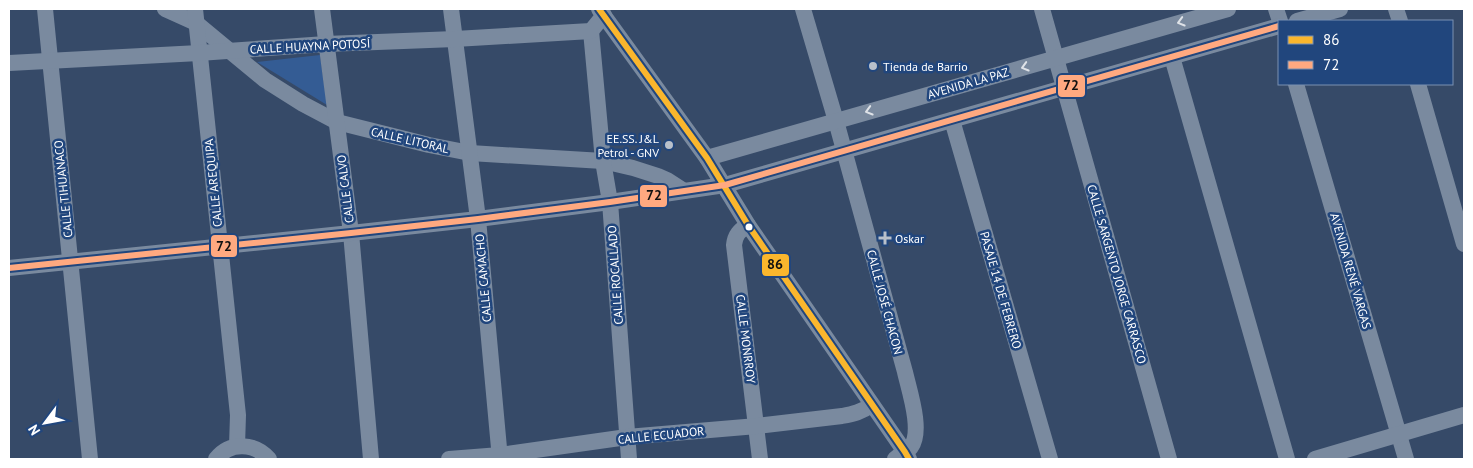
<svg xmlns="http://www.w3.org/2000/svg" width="1473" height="468" viewBox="0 0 1473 468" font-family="'PT Sans',sans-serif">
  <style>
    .green { fill: #345c94 }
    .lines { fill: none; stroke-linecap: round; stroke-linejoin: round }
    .minor { stroke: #7a8a9f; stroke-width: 16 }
    .bus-1-casing { stroke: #21467d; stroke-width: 10 }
    .bus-2-casing { stroke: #21467d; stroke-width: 10 }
    .bus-1 { stroke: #fab62d; stroke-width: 6 }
    .bus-2 { stroke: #ffa980; stroke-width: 6 }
    .oneway { stroke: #dee2e7 }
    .poi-dot { fill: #b9c0ca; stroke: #21467d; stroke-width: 2 }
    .bus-dot { fill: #fff; stroke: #21467d; stroke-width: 2 }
    .labels { text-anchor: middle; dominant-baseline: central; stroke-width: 5; stroke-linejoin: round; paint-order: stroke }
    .street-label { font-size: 12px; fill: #fff; stroke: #21467d }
    .poi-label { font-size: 12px; fill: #fff; stroke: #21467d; text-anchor: start }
    .line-badge { stroke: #21467d; stroke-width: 2 }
    .pale-badge-label { font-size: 14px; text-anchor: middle; font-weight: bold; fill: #111 }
  </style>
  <rect width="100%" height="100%" fill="#364a68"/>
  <path class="green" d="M320,55L327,105L257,62Z"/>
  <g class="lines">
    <g class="minor">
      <path d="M45,9L90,459"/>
      <path d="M165,9L196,23L265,80L303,104L337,122L429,145L470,153L603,161L633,168L658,176L667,180L684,191"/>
      <path d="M195,9L238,415L237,446"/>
      <path d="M322,9L351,233L371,459"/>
      <path d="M451,9L478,219L500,459"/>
      <path d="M599,9L707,158L748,225L905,452L909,459"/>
      <path d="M803,9L836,121L905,372C909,390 923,431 911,447C907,452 900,454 895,459"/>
      <path d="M1042,9L1169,459"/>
      <path d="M1276,9L1280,21"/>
      <path d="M1396,9L1400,21"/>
      <path d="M1297,21L1340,9"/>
      <path d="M591,31L603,161L610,202L629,459"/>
      <path d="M1172,57L1287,459"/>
      <path d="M9,63L199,53L326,44L455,39L591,31L604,15"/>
      <path d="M1296,84L1406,459"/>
      <path d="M1418,84L1464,244"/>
      <path d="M952,120L1050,459"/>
      <path d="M707,158L1228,9"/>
      <path d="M748,225C739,231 735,235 734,245L760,459"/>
      <path d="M9,268L351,233L478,219L610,202L725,185L1279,26"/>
      <path d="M216,459C230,441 255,443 269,459"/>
      <path d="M449,459L500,455L627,437L757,426L842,416C853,414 862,412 871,405"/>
      <path d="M1315,459L1464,415"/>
    </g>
    <g class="bus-1-casing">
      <path id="bus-1" d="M599,9L707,158L748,225L905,452L909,459"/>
    </g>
    <g class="bus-2-casing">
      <path id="bus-2" d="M9,268L351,233L478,219L610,202L725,185L1279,26"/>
    </g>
    <use href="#bus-1" class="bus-1"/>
    <use href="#bus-2" class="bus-2"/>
  </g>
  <defs><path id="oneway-chevron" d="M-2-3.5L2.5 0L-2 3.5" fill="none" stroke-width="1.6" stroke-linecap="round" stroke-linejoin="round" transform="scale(1.25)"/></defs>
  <g class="oneway">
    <use href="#oneway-chevron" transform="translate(1181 22) rotate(164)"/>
    <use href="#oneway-chevron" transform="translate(1025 67) rotate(164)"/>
    <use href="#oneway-chevron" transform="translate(869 111) rotate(164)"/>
  </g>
  <g class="poi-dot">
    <circle cx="873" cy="66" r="5"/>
    <circle cx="669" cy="145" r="5"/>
    <path d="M882.5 230.5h5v5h5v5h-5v5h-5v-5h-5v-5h5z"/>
  </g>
  <circle class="bus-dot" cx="749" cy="227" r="4.5"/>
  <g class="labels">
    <g class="street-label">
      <text transform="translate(310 46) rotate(-3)">CALLE HUAYNA POTOSÍ</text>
      <text transform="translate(968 83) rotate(-16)">AVENIDA LA PAZ</text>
      <text transform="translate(410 140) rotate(13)">CALLE LITORAL</text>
      <text transform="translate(213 183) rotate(-96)">CALLE AREQUIPA</text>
      <text transform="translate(63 189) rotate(-96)">CALLE TIHUANACO</text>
      <text transform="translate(345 189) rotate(-97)">CALLE CALVO</text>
      <text transform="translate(1351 271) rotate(74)">AVENIDA RENÉ VARGAS</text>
      <text transform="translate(1117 274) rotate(74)">CALLE SARGENTO JORGE CARRASCO</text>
      <text transform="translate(615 275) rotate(-94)">CALLE ROCALLADO</text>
      <text transform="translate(483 278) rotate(-95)">CALLE CAMACHO</text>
      <text transform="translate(1001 290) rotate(74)">PASAJE 14 DE FEBRERO</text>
      <text transform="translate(885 302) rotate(75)">CALLE JOSÉ CHACON</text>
      <text transform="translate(746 339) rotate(83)">CALLE MONRROY</text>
      <text transform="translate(661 435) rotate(-6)">CALLE ECUADOR</text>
    </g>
    <g class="poi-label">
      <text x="883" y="66">Tienda de Barrio</text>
      <text x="659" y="138" text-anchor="end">EE.SS. J&amp;L<tspan x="659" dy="14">Petrol - GNV</tspan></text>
      <text x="895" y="238">Oskar</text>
    </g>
  </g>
  <g class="line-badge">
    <rect x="1057" y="74" width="29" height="24" rx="5" fill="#ffa980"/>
    <rect x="639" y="184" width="29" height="24" rx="5" fill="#ffa980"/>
    <rect x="210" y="234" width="28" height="24" rx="5" fill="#ffa980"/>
    <rect x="761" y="253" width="29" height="24" rx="5" fill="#fab62d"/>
  </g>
  <g class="pale-badge-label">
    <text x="1071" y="90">72</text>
    <text x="654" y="200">72</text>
    <text x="224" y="251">72</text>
    <text x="775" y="269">86</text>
  </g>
  <rect width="1473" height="468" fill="none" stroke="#ffffff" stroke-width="20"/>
  <rect x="1278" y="20" width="175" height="65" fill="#21467d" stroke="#7a90b1"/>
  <rect x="1288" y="36" width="25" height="8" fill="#fab62d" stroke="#7a90b1"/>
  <text x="1323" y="45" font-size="15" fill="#ffffff">86</text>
  <rect x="1288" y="61" width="25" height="8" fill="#ffa980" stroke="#7a90b1"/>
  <text x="1323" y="70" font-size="15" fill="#ffffff">72</text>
  <g transform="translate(45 423) rotate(238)" stroke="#21467d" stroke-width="4" paint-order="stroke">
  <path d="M0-4L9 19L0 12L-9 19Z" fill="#ffffff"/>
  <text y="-8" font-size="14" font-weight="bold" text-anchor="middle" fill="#ffffff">N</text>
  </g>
</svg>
